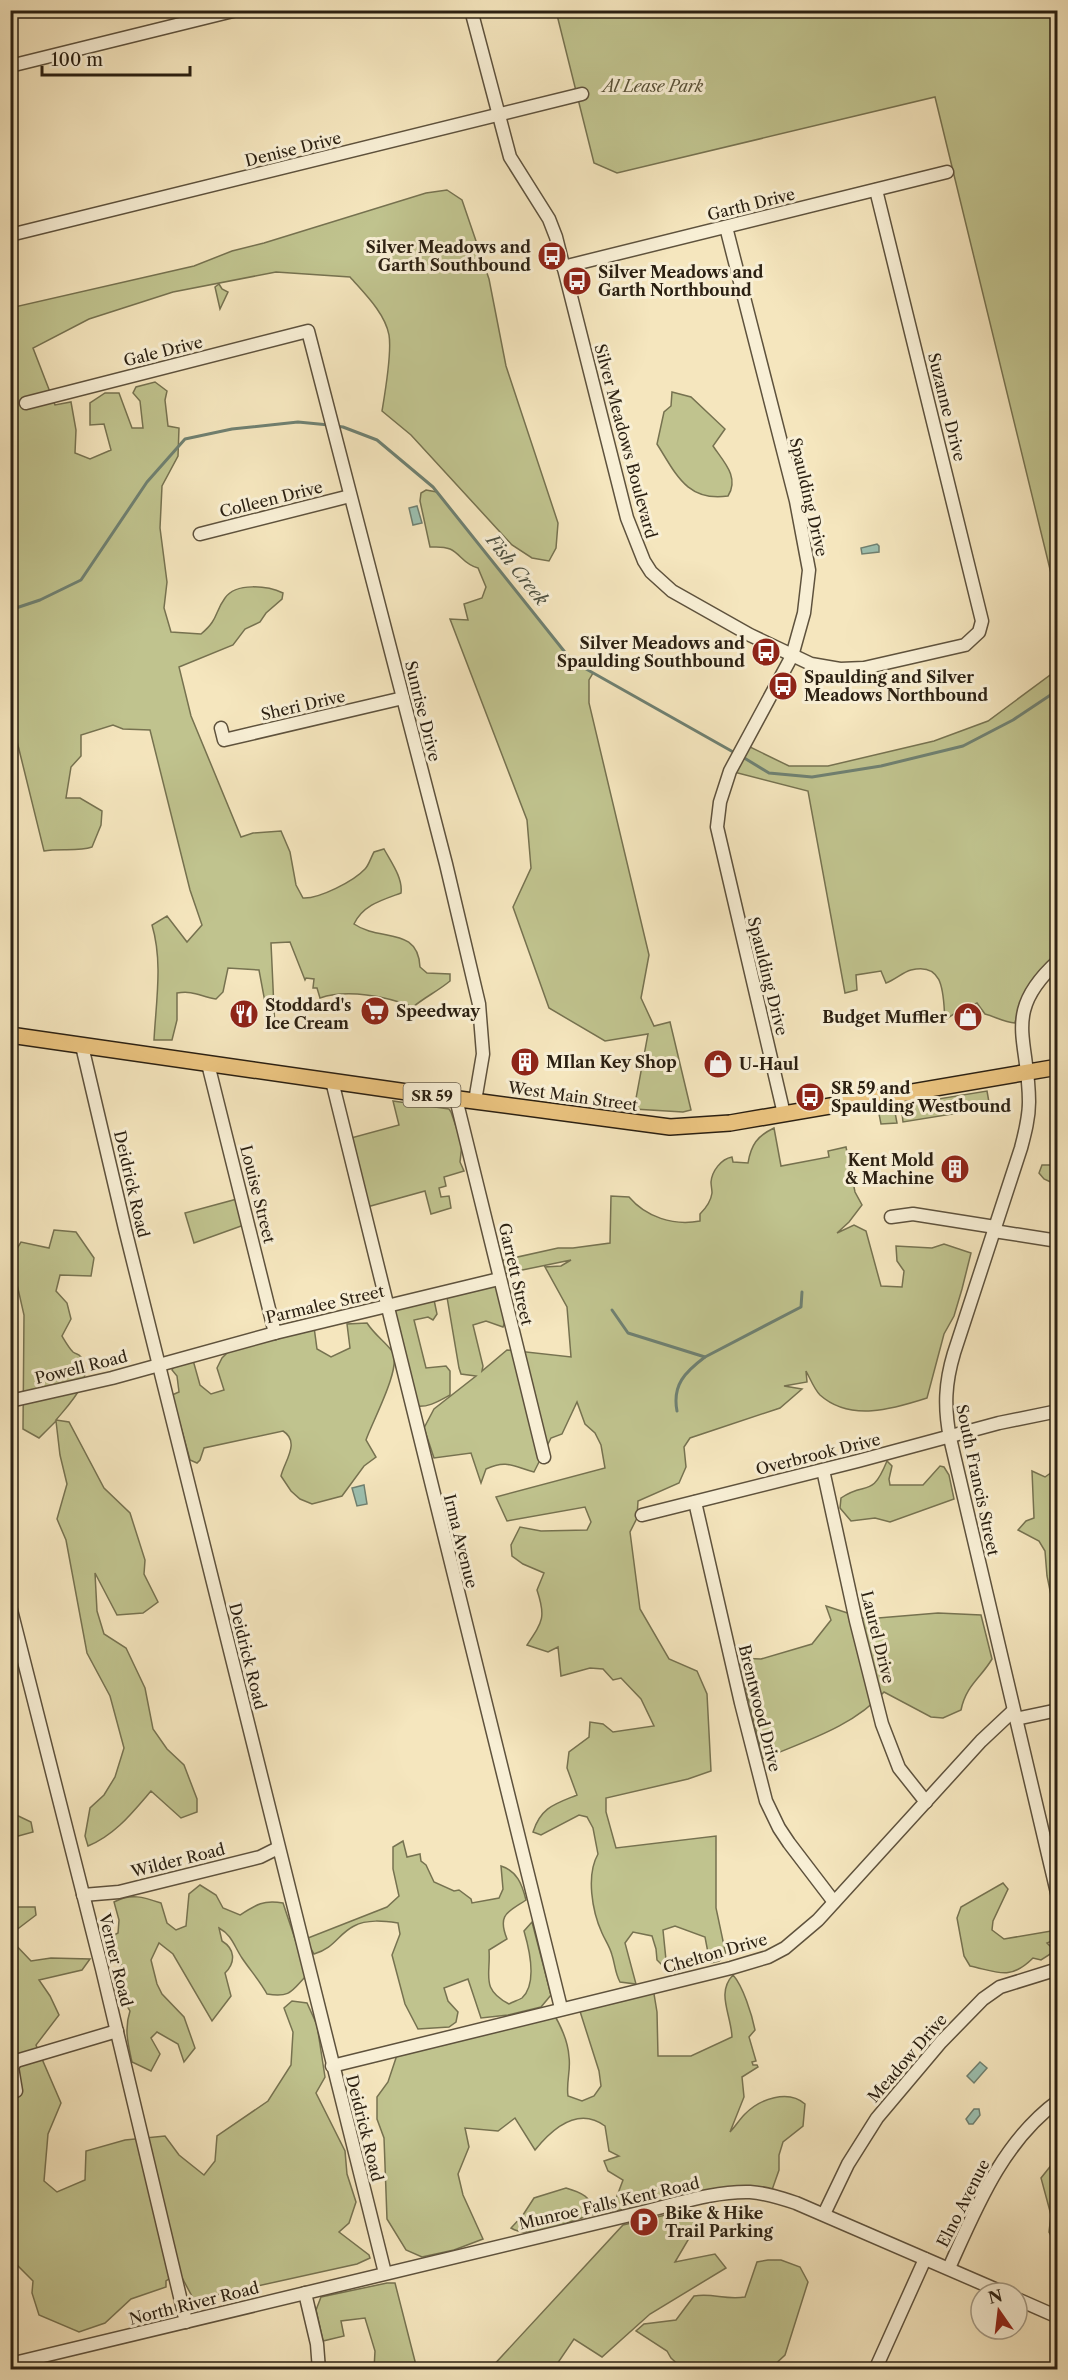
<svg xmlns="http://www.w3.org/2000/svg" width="1068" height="2380" viewBox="0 0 1068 2380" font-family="'Libre Caslon Text',serif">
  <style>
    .green { fill: #c0c38e; stroke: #767250; stroke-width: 1.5 }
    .water { fill: #9cc0b0; stroke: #6f8071; stroke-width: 1.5 }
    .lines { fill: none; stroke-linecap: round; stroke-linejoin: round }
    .stream { stroke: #6f8071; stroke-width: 3 }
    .minor-casing { stroke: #5e523d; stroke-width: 15 }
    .major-casing { stroke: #2b2012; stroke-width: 18 }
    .minor { stroke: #f8efd5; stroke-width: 12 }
    .major { stroke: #eac37f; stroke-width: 15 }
    .labels { text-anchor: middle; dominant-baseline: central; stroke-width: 6; stroke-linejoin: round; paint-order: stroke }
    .shield { fill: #f8efd5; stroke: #685e4c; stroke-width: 1.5 }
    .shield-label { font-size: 15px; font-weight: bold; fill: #2b2012 }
    .park-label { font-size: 16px; font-style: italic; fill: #585137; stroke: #f8efd5 }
    .street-label { font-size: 16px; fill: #2b2012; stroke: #f8efd5 }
    .poi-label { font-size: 16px; font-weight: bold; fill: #2b2012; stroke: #f8efd5; text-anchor: start }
    .water-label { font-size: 18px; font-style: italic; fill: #4d5041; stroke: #f8efd5 }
  </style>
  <rect width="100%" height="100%" fill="#f5e6be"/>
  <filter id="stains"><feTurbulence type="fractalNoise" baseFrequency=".00333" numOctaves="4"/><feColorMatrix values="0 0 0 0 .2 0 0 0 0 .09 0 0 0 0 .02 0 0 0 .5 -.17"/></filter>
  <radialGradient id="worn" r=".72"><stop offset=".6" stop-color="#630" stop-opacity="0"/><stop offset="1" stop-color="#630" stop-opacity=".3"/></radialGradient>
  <g class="green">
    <path d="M556,11H1057V598L935,97L617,173L594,163Z"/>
    <path d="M447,190L462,200L489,279L506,366L558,523L556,548L549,561L532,558L512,545L411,435L382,411C385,393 392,353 389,335C385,313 364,293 350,277L276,272L173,292L89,319L33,348L55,405L71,402L76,430L75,453L90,459L111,450L104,424L90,425V403L105,393H119L132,428H143L140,401L133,393L136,387L155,382L167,391L165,400L168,426L179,428L178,456L162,486L160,528L167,582L164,608L171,632L201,634C219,619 214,613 225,598C236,582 268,586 283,593L282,599L266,613L260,622L245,629L233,645L179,667L191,716L241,837L253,833L281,831L290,852L296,885L303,898C319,899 354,881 365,869C369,865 371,857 374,852L384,849C391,862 403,878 401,893C382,900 363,905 354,924C380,942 418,926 420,967L427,973L450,974V981C438,991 425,997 413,1007C386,996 347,989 320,998L317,988H313L314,979L306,978L305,980L290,942L271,943L275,1030L270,1029L259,970L228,968L223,992L216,999C201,997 194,990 177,993V1020L172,1040H154C156,1002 163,962 152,925L167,916L187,942L202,925L190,890L150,730L123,729L113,725L81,735V756L71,767L66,798H80L102,811L101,825L92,847C78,852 60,848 44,851L13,725H11L10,308L194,266L232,251L264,243L426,193Z"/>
    <path d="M219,284L222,289L228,292L220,309L215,287Z"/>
    <path d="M672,392L691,397L725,429L713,446C723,461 740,477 728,496C687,502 676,474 657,444L664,412L671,406Z"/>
    <path d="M426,490L437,492L572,661L593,673L589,680V703L649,955L641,998L654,1026L670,1022L691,1110L683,1112L634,1109L648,1034L605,1041L549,1008L513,907L531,868L527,820L450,619L468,620L464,604L482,598L486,587L478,568C463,564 461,554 450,549C443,546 436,547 430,547L420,501L421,493Z"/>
    <path d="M1057,670V956C1034,979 1022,990 1015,1023C1004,1022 996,1017 985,1014L977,1003L973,1005L970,1003L945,1020C943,998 946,961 911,970C903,972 896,979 886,983L881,971L856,975L857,990L845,993L808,791L730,771L744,744L789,766H828L934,741L988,721Z"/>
    <path d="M987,1091L990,1108L903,1122L901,1105Z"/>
    <path d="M393,1101L449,1109L451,1112L462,1144L460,1162L464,1171L444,1177L446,1186L439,1188L441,1197L449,1196L451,1208L431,1214L425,1191L367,1207L351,1138L399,1125Z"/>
    <path d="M894,1107L897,1123L881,1124L878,1109Z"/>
    <path d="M774,1128L781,1166L829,1157L828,1151L846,1147L855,1192L862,1205L849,1222L837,1233L854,1225L866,1231L881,1286L902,1287L904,1271L897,1261L896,1246L932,1248L944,1244L971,1253L962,1289L954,1316L944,1334L927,1398C893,1409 850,1422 820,1395C814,1389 810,1378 806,1371L807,1382L784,1386L802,1389L780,1408L690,1438L684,1447L686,1467L679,1483L638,1501L637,1518L630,1532L640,1609L669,1659L697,1671L707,1694L711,1771L688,1779L606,1798V1812L616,1848L716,1836V1908L726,1955L719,1961L710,1963L705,1937L675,1926L663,1930L667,1970L657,1960L656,1949L652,1936L633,1932L625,1943L636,1984L620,1982C615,1973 615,1964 612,1955C610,1947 605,1940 602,1933C592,1911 586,1875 598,1854L593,1828L587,1817L579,1815L541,1835L533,1832C541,1807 555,1804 577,1795L567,1768L569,1752L589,1737L590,1722L603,1724L613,1732L654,1726L641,1699L621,1678L613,1680L603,1669L590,1668L561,1676L558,1647L548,1652L527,1645C543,1621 546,1617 537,1590L544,1573L523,1564L512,1556L511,1545L520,1527L541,1531L587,1530L591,1522L585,1507L507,1521L496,1497L605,1468L601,1445L595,1433L585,1424L577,1402L562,1434L551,1438L534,1472C514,1467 507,1459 486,1469L481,1483L471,1453L434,1458L424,1428L434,1409L476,1376L461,1374L459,1368L447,1297L496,1284L506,1319L503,1327L486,1321L473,1325L483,1366L482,1371L507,1350L571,1357L567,1307L545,1267L561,1266L571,1260L498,1275L495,1262L558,1248H573L610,1243L611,1196L629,1197C646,1217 673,1226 700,1221V1214C706,1208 711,1201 712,1193C712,1189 711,1186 711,1182C712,1171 721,1159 732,1157L733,1162L748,1163C751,1145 757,1136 774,1128Z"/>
    <path d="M1042,1165H1057V1185L1044,1179L1039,1173Z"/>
    <path d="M237,1199L244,1225L194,1243L185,1213Z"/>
    <path d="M54,1230L76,1232L94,1258L91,1276L60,1275L56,1291L67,1303L71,1319L62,1336C65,1341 69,1348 73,1352C77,1355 78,1353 81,1357C95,1380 69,1404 56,1420L69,1422L104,1488L130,1513L145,1560L144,1574L158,1602L143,1613L117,1615L95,1573L97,1611L104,1634L126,1648L145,1688L153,1729L167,1749L184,1765L197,1799V1812L181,1818L151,1791C132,1813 115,1835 88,1846L85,1836L90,1808L104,1795L115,1777L124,1748L110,1696L87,1653L66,1540L57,1519L67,1484L60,1455L56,1421L39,1438L23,1429L24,1315L11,1258L21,1242L49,1248Z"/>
    <path d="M433,1295L437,1314L433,1320L428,1317L414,1320L426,1368L446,1366L450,1371V1395C439,1401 428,1408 415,1406L387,1307Z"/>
    <path d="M367,1323C374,1334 384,1341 392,1351C403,1366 372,1422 366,1440L376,1457L364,1466L342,1496L312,1504L300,1499L291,1491L281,1476C284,1462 301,1442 283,1431L204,1448L200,1460L197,1463L190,1460L172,1395L179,1392L177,1376L172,1370L176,1363L193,1360L200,1385L211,1394L224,1390L217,1368L222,1358L232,1348L314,1327L317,1349L331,1357L350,1348L347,1324Z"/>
    <path d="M887,1461L892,1466L889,1479L890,1485H923L940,1466L944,1467L949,1475L954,1499L890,1522L875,1518L851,1521L840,1508L841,1498C867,1480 871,1500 887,1461Z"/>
    <path d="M1055,1470H1058L1057,1624L1047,1576L1045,1551L1039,1541L1018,1530L1026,1521L1034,1518L1032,1471L1045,1477Z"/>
    <path d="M826,1606L866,1619L938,1613L981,1615L992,1659C981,1678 966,1685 961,1710L943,1718L931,1717L884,1692C853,1727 805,1741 763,1759L738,1658L761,1659L812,1644L831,1620Z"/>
    <path d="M10,1812L31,1822L33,1832L11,1838Z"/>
    <path d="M403,1841L407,1857L420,1854L421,1861L426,1865L434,1882L454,1891L459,1890L471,1899L472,1903L499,1898L503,1889L501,1866C517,1871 522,1884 526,1900C508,1912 497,1914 507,1939L489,1950C491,1975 480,1989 509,2004C512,2002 519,2000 522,1998C538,1983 529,1948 524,1931L532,1922L551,1995L541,2007L508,2015L481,2018L468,1979L444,1988L448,2001L458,2012L456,2022L449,2027L418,2029L405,2004L392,1955L400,1934L398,1923C384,1921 367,1919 354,1926C338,1934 335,1948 314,1954L309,1946L308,1938L387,1907L399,1896L393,1869V1847Z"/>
    <path d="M1003,1883L1008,1889L993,1921L992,1930L1004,1939L1051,1931L1055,1936L1052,1941L1047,1943L1055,1951L1041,1960L1033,1958C1010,1981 998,1972 970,1966L964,1956L957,1918L961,1907Z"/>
    <path d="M200,1885L216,1895L223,1908L240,1915C257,1904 263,1900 283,1903L307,1975C292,1990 292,1998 267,1994C260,1981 250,1970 242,1958C234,1946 232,1935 219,1928L222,1941C235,1949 236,1962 225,1973L231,1996L212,2021L173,1954L159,1943L151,1960L157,1984L162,1994L184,2017L195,2048L184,2062L178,2044L157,2032L151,2038L160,2054L151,2071L132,2062C128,2044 124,2029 130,2011C120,1993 105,1984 122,1965L111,1960L102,1946L103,1941L118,1933L119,1920L114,1902C131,1893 143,1897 161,1903L167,1923L176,1930L186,1926L189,1894Z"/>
    <path d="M11,1907H35L36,1915L11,1934Z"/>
    <path d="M10,1939L31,1961L51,1958L90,1959L82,1970L39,1980L50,1996L59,2015L36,2045L61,2103L48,2134L44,2181L57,2192L85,2180L86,2151L125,2140L165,2136L179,2155L204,2175L215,2161L217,2136L268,2101L291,2065L293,2032L284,2008L292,2001L307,2003L317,2025L325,2077L316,2093L345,2151L347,2174L356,2202L349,2223L339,2232L369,2255L370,2258L357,2264L194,2300L179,2272L166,2281V2287L131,2299L105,2323L79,2332L39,2315L32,2293L33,2281L16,2264L11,2262Z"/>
    <path d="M733,1975C743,1986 752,2015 755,2030L749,2037L756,2061L752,2062L753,2065H757L758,2067L742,2077L744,2097L730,2132C735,2127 739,2120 745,2114C760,2099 788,2089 805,2104L803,2126L783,2142L779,2155V2170L772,2190L751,2186L722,2188L611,2212L623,2180L608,2171L604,2161L619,2156L609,2151L605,2126C578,2106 552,2129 535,2150L515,2118L498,2131L465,2128L469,2147L458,2174L463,2195L483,2239L454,2250L422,2257L406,2250L387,2219L384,2138L377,2119V2097L388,2082L399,2049L552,2011C560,2024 568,2040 569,2057C571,2070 566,2082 568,2096L582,2101L594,2096L601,2086L599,2071L578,2005L653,1988L657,2012L658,2056H691L732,2037C731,2014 716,1993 733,1975Z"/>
    <path d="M1057,2158V2247L1049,2232L1051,2215L1041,2178Z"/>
    <path d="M566,2188C580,2192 593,2197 595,2214C573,2219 531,2241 511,2228L523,2215L534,2198Z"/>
    <path d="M687,2210L701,2218L675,2262L715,2254L726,2268L650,2314L602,2357L574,2339L557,2364L559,2369H490L623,2225Z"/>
    <path d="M768,2260H781L800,2267L808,2282L785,2355L770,2369L712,2370L710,2367L683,2369L671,2358L667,2351L636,2331L644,2324L676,2320L694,2296C714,2293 724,2300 745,2297L757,2262Z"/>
    <path d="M387,2283H395L417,2369H374L375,2351L365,2318L341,2321L344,2336L323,2341L316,2310L321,2297Z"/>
  </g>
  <g class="water">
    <path d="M417,506L422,523L413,525L409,508Z"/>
    <path d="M877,544L879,546V552L862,554L861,548Z"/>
    <path d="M364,1485L367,1504L357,1506L352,1488Z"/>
    <path d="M980,2062L987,2068L974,2083L967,2076Z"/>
    <path d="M974,2109H979L980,2115L973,2124H969L966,2119Z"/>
  </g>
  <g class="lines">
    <g class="stream">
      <path d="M335,426L343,427L377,440L433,487L572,661L735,753"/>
      <path d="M10,610L40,600L81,580L147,482L185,439L232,429L298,422L329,425"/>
      <path d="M741,756L769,773L812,777L881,766L963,746L1013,720L1058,690"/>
      <path d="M612,1310L628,1333L705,1357"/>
      <path d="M677,1411C672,1385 685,1372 705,1357L801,1307L802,1292"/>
    </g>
    <g class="minor-casing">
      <g id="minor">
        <path d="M471,10L510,157L549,219L556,237L627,518L644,561L651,572L672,591L750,635L811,664L840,669L864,668L965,645L979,632L982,621L876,190"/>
        <path d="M10,66L237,10"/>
        <path d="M726,227L796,501L809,570L804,613L792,656L730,771L720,802L717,827L784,1114"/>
        <path d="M10,235L582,94"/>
        <path d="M563,267L947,172"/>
        <path d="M26,403L308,331L446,864L479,1004L483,1054L475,1101"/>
        <path d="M200,534L350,496"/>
        <path d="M221,728L224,740L403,698"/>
        <path d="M1058,961C1001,1013 1029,1038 1029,1102C1029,1118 1025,1133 1021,1148L954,1353C945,1383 944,1407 950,1438L1058,1897"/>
        <path d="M82,1046L125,1229L385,2273"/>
        <path d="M208,1064L275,1333"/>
        <path d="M332,1081L561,2008"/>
        <path d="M456,1099L544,1457"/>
        <path d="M891,1217L913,1214L995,1227"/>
        <path d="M994,1231L1058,1241"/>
        <path d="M10,1401L112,1378L275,1333L499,1279"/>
        <path d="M823,1470L856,1621L882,1724L899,1768L926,1802"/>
        <path d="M695,1502L741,1703L766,1801L779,1828L789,1843L834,1902"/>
        <path d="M642,1515L858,1461L999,1423L1058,1411"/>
        <path d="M10,1606L102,1969L186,2322"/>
        <path d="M1016,1719L1058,1710"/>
        <path d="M83,1895L119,1892L260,1857L278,1848"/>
        <path d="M332,2066L731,1968L768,1957L785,1948L818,1920L981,1741L1013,1711"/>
        <path d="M16,2091L12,2067L16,2061L117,2031"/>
        <path d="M824,2214L848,2164L877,2118L941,2042L983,1999L1000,1987L1058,1969"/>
        <path d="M949,2268C976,2208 1002,2142 1058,2101"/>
        <path d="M305,2293L317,2344L319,2370"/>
        <path d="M1017,2299L1058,2317"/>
        <path d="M10,2364L647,2211C680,2203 715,2191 750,2192C766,2193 781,2198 796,2203L1004,2293"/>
        <path d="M875,2370L925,2259"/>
      </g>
    </g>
    <g class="major-casing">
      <path id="major" d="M10,1035L421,1094L670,1127L730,1123L1058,1067"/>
    </g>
    <use href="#minor" class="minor"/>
    <use href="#major" class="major"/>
  </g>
  <defs>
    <g id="bus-disc" transform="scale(1.5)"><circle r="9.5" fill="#8f2418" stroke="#f8efd5"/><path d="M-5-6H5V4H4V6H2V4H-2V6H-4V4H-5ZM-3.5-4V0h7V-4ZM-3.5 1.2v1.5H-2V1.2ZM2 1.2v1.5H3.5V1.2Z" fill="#fff"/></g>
    <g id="supermarket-disc" transform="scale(1.5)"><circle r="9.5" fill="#8f2418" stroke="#f8efd5"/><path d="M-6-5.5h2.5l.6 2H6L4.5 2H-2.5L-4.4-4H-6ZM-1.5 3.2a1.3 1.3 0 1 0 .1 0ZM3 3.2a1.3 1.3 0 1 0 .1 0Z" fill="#fff"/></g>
    <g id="restaurant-disc" transform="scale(1.5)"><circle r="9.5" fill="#8f2418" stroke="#f8efd5"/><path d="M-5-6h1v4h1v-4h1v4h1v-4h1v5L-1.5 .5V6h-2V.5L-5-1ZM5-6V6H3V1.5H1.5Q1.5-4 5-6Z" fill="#fff"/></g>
    <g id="shop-disc" transform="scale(1.5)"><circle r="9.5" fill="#8f2418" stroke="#f8efd5"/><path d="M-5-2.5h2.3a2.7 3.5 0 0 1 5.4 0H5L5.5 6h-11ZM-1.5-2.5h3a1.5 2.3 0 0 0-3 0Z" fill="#fff"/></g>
    <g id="building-disc" transform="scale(1.5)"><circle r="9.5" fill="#8f2418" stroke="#f8efd5"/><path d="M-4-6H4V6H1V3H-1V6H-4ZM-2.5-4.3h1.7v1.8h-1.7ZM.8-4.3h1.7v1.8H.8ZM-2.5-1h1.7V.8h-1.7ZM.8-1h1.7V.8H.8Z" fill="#fff"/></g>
    <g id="parking-disc" transform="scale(1.5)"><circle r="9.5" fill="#8f2418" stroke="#f8efd5"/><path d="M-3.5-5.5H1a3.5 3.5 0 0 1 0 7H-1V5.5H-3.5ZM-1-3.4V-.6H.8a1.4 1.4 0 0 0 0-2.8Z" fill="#fff"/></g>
  </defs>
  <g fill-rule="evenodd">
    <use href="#bus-disc" x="552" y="256"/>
    <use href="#bus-disc" x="577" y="281"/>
    <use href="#bus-disc" x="766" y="652"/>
    <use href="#bus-disc" x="783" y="686"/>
    <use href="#supermarket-disc" x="375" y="1011"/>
    <use href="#restaurant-disc" x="244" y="1014"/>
    <use href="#shop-disc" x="968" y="1017"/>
    <use href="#building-disc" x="525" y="1062"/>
    <use href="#shop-disc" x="718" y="1064"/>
    <use href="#bus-disc" x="810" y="1097"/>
    <use href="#building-disc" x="955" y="1169"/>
    <use href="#parking-disc" x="644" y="2222"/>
  </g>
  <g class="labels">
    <rect class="shield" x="403.5" y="1083" width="57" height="24" rx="4.5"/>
    <g class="shield-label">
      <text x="432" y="1095">SR 59</text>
    </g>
    <g class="park-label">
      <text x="653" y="86">Al Lease Park</text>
    </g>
    <g class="street-label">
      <text transform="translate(293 149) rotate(-14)">Denise Drive</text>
      <text transform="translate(751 204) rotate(-14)">Garth Drive</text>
      <text transform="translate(163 351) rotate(-14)">Gale Drive</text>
      <text transform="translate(947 407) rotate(76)">Suzanne Drive</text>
      <text transform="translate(626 441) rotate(75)">Silver Meadows Boulevard</text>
      <text transform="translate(809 497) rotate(77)">Spaulding Drive</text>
      <text transform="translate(271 499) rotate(-14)">Colleen Drive</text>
      <text transform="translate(303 705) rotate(-13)">Sheri Drive</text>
      <text transform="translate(423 711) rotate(76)">Sunrise Drive</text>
      <text transform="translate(768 976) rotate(76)">Spaulding Drive</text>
      <text transform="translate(573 1096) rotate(8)">West Main Street</text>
      <text transform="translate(132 1184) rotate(77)">Deidrick Road</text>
      <text transform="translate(258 1194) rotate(76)">Louise Street</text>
      <text transform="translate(516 1274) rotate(77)">Garrett Street</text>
      <text transform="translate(325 1304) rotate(-13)">Parmalee Street</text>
      <text transform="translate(81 1367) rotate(-14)">Powell Road</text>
      <text transform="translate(818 1454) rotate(-14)">Overbrook Drive</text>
      <text transform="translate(978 1480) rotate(78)">South Francis Street</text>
      <text transform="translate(461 1541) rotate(76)">Irma Avenue</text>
      <text transform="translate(878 1637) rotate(76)">Laurel Drive</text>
      <text transform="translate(248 1656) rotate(76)">Deidrick Road</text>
      <text transform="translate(760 1708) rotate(76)">Brentwood Drive</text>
      <text transform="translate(178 1860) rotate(-14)">Wilder Road</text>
      <text transform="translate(715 1953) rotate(-16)">Chelton Drive</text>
      <text transform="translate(116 1960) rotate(76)">Verner Road</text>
      <text transform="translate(907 2058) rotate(-49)">Meadow Drive</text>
      <text transform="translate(365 2128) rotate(76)">Deidrick Road</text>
      <text transform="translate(609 2203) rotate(-13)">Munroe Falls Kent Road</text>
      <text transform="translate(963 2203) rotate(-63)">Elno Avenue</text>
      <text transform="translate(194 2303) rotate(-14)">North River Road</text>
    </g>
    <g class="poi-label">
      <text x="531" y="247" text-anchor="end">Silver Meadows and<tspan x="531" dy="18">Garth Southbound</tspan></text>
      <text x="598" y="272">Silver Meadows and<tspan x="598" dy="18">Garth Northbound</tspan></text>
      <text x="745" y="643" text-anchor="end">Silver Meadows and<tspan x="745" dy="18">Spaulding Southbound</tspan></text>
      <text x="804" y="677">Spaulding and Silver<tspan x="804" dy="18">Meadows Northbound</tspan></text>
      <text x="265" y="1005">Stoddard's<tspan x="265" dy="18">Ice Cream</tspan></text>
      <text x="396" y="1011">Speedway</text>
      <text x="947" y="1017" text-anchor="end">Budget Muffler</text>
      <text x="546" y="1062">MIlan Key Shop</text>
      <text x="739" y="1064">U-Haul</text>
      <text x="831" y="1088">SR 59 and<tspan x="831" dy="18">Spaulding Westbound</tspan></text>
      <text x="934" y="1160" text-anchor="end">Kent Mold<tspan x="934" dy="18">&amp; Machine</tspan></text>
      <text x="665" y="2213">Bike &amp; Hike<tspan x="665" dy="18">Trail Parking</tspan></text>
    </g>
    <g class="water-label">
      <text transform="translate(517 570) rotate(51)">Fish Creek</text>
    </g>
  </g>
  <rect width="1068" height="2380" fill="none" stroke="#f5e6be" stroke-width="36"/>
  <rect x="12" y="12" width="1044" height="2356" fill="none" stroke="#2b2012" stroke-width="3"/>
  <rect x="18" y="18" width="1032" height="2344" fill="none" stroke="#2b2012" stroke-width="1.5"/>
  <g transform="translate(999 2311) rotate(346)"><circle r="28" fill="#f8efd5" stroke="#a69c87" stroke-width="1.5"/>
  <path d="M0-4.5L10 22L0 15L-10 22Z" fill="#8f2418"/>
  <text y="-9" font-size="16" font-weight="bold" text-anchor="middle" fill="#2b2012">N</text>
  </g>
  <path d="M42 66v9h148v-9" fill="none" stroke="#2b2012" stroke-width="3"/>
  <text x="51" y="66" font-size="18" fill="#2b2012" stroke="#f8efd5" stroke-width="4.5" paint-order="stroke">100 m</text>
  <rect width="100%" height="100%" filter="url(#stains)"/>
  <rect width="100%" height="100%" fill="url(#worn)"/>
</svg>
